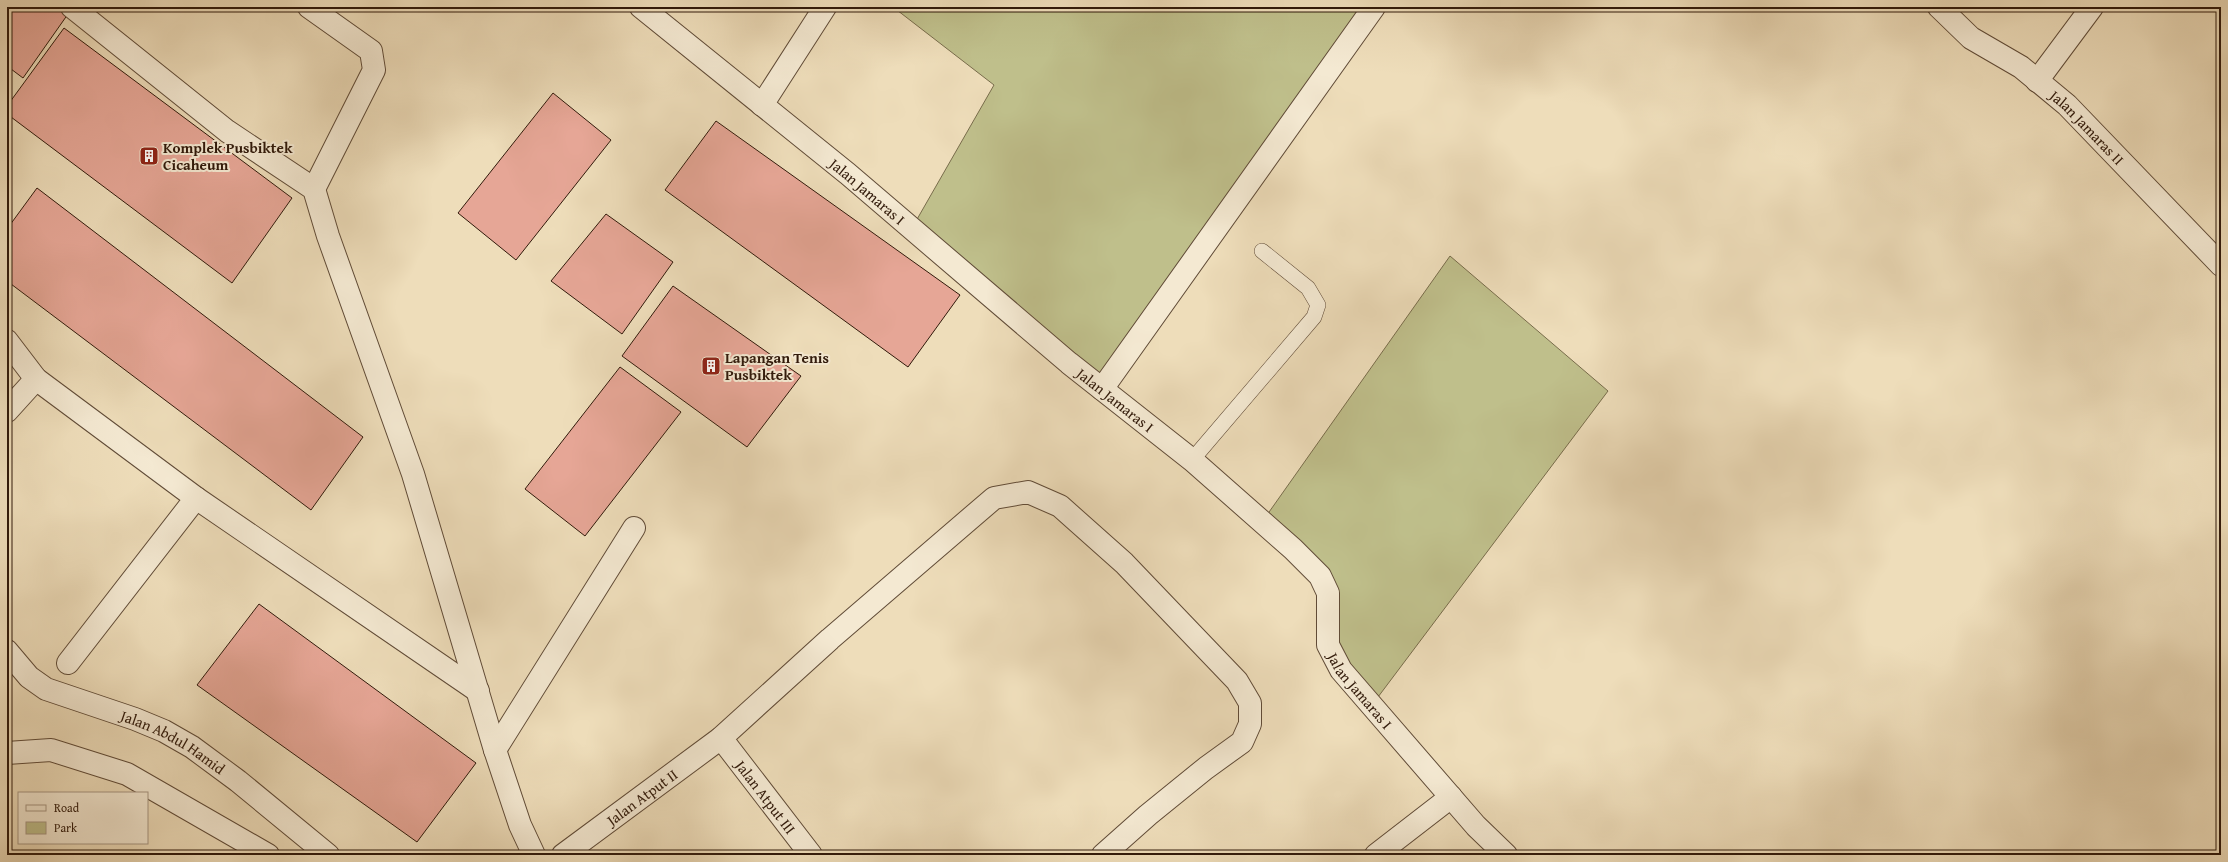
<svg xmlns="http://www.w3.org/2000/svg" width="2228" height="862" viewBox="0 0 2228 862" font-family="'Gentium Book Plus',serif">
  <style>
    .green { fill: #bfbf8b; stroke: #786c4b }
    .building { fill: #e6a696; stroke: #311a0b }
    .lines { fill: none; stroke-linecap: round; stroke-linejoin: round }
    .service-casing { stroke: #604b37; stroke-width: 16 }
    .minor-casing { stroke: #604b37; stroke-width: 24 }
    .service { stroke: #f4e9d2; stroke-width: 15 }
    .minor { stroke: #f4e9d2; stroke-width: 22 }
    .labels { text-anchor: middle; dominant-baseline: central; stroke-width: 4; stroke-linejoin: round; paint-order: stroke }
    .street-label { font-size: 15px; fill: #311a0b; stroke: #f4e9d2 }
    .poi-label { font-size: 15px; font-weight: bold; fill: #311a0b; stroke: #f4e9d2; text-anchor: start }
  </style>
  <rect width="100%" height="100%" fill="#eeddba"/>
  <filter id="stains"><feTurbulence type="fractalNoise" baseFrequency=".005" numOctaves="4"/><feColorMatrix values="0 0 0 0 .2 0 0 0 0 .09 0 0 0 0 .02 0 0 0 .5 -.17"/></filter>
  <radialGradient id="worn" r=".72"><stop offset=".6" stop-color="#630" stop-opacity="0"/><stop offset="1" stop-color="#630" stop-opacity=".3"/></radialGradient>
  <g class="green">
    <path d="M893,7H1374L1102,389L912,228L994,85Z"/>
    <path d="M1450,256L1608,391L1372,705L1341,670L1320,576L1262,522Z"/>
  </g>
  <g class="building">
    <path d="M7,7H59L68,14L23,78L7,66Z"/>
    <path d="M64,28L292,198L232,283L7,114V106Z"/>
    <path d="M553,93L611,140L516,260L458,213Z"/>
    <path d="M716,121L960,295L908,367L665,190Z"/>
    <path d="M37,188L363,437L311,510L7,281V229Z"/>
    <path d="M606,214L673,262L622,334L551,281Z"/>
    <path d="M673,286L801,376L747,447L622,356Z"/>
    <path d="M620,367L681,412L585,536L525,489Z"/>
    <path d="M259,604L476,763L417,842L197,685Z"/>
  </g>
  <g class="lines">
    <g class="service-casing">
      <path id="service" d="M1192,460L1314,317L1318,305L1308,288L1262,251"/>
    </g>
    <g class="minor-casing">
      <g id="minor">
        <path d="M72,7L227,131L314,189L328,236L413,474L495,750L520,825L534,855"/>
        <path d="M309,7L371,51L374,70L314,189"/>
        <path id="s1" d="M641,7L848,174L1069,363L1192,460L1293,549L1320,576L1328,593V645L1341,670L1476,826L1506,855"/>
        <path id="s2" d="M1939,7L1971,38L2021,67L2067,105L2221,265"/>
        <path d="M2037,81L2092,7"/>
        <path d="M762,105L825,7"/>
        <path d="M7,341L36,379L196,498L68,663"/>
        <path d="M1102,389L1374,7"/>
        <path d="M7,411L36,379"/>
        <path d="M196,498L478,691"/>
        <path id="s3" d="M7,651L29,677L46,689L135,719L164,731L192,747L238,781L328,855"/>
        <path id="s4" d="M721,738L811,855"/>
        <path d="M495,750L634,528"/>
        <path d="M7,753L51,750L127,774L268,855"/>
        <path id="s5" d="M563,855L721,738L830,639L994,498L1028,492L1060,506L1124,563L1237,681L1250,703V724L1242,742L1206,768L1148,815L1103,855"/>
        <path d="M1376,855L1451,797"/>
      </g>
    </g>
    <use href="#service" class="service"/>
    <use href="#minor" class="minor"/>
  </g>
  <defs>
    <g id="building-square" transform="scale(1)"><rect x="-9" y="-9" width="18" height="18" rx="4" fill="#8f2418" stroke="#f4e9d2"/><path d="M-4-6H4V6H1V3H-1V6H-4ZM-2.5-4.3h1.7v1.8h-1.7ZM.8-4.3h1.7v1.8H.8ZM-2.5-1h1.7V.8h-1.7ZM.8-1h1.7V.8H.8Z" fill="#fff"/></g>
  </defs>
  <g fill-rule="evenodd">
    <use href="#building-square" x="149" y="156"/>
    <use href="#building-square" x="711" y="366"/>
  </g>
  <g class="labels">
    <g class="street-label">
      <text stroke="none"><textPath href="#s2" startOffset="192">Jalan Jamaras II</textPath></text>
      <text stroke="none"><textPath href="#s1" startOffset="292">Jalan Jamaras I</textPath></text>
      <text stroke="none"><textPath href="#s1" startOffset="616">Jalan Jamaras I</textPath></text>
      <text stroke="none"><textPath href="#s1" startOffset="1013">Jalan Jamaras I</textPath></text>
      <text stroke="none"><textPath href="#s3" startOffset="193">Jalan Abdul Hamid</textPath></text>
      <text stroke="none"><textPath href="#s5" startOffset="98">Jalan Atput II</textPath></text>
      <text stroke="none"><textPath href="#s4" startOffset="74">Jalan Atput III</textPath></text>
    </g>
    <g class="poi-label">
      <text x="163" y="147">Komplek Pusbiktek<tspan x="163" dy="17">Cicaheum</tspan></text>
      <text x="725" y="357">Lapangan Tenis<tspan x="725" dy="17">Pusbiktek</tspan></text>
    </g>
  </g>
  <rect width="2228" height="862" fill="none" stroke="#eeddba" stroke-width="24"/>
  <rect x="8" y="8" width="2212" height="846" fill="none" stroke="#311a0b" stroke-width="2"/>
  <rect x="12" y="12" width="2204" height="838" fill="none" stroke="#311a0b"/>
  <rect x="18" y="792" width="130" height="52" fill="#f4e9d2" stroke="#a69682"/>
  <rect x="26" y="805" width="20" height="6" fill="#f4e9d2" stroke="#a69682"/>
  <text x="54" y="812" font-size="12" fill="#311a0b">Road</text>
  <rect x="26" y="822" width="20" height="12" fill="#bfbf8b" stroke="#a69682"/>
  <text x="54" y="832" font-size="12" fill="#311a0b">Park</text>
  <rect width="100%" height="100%" filter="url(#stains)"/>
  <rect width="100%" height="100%" fill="url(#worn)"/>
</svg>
